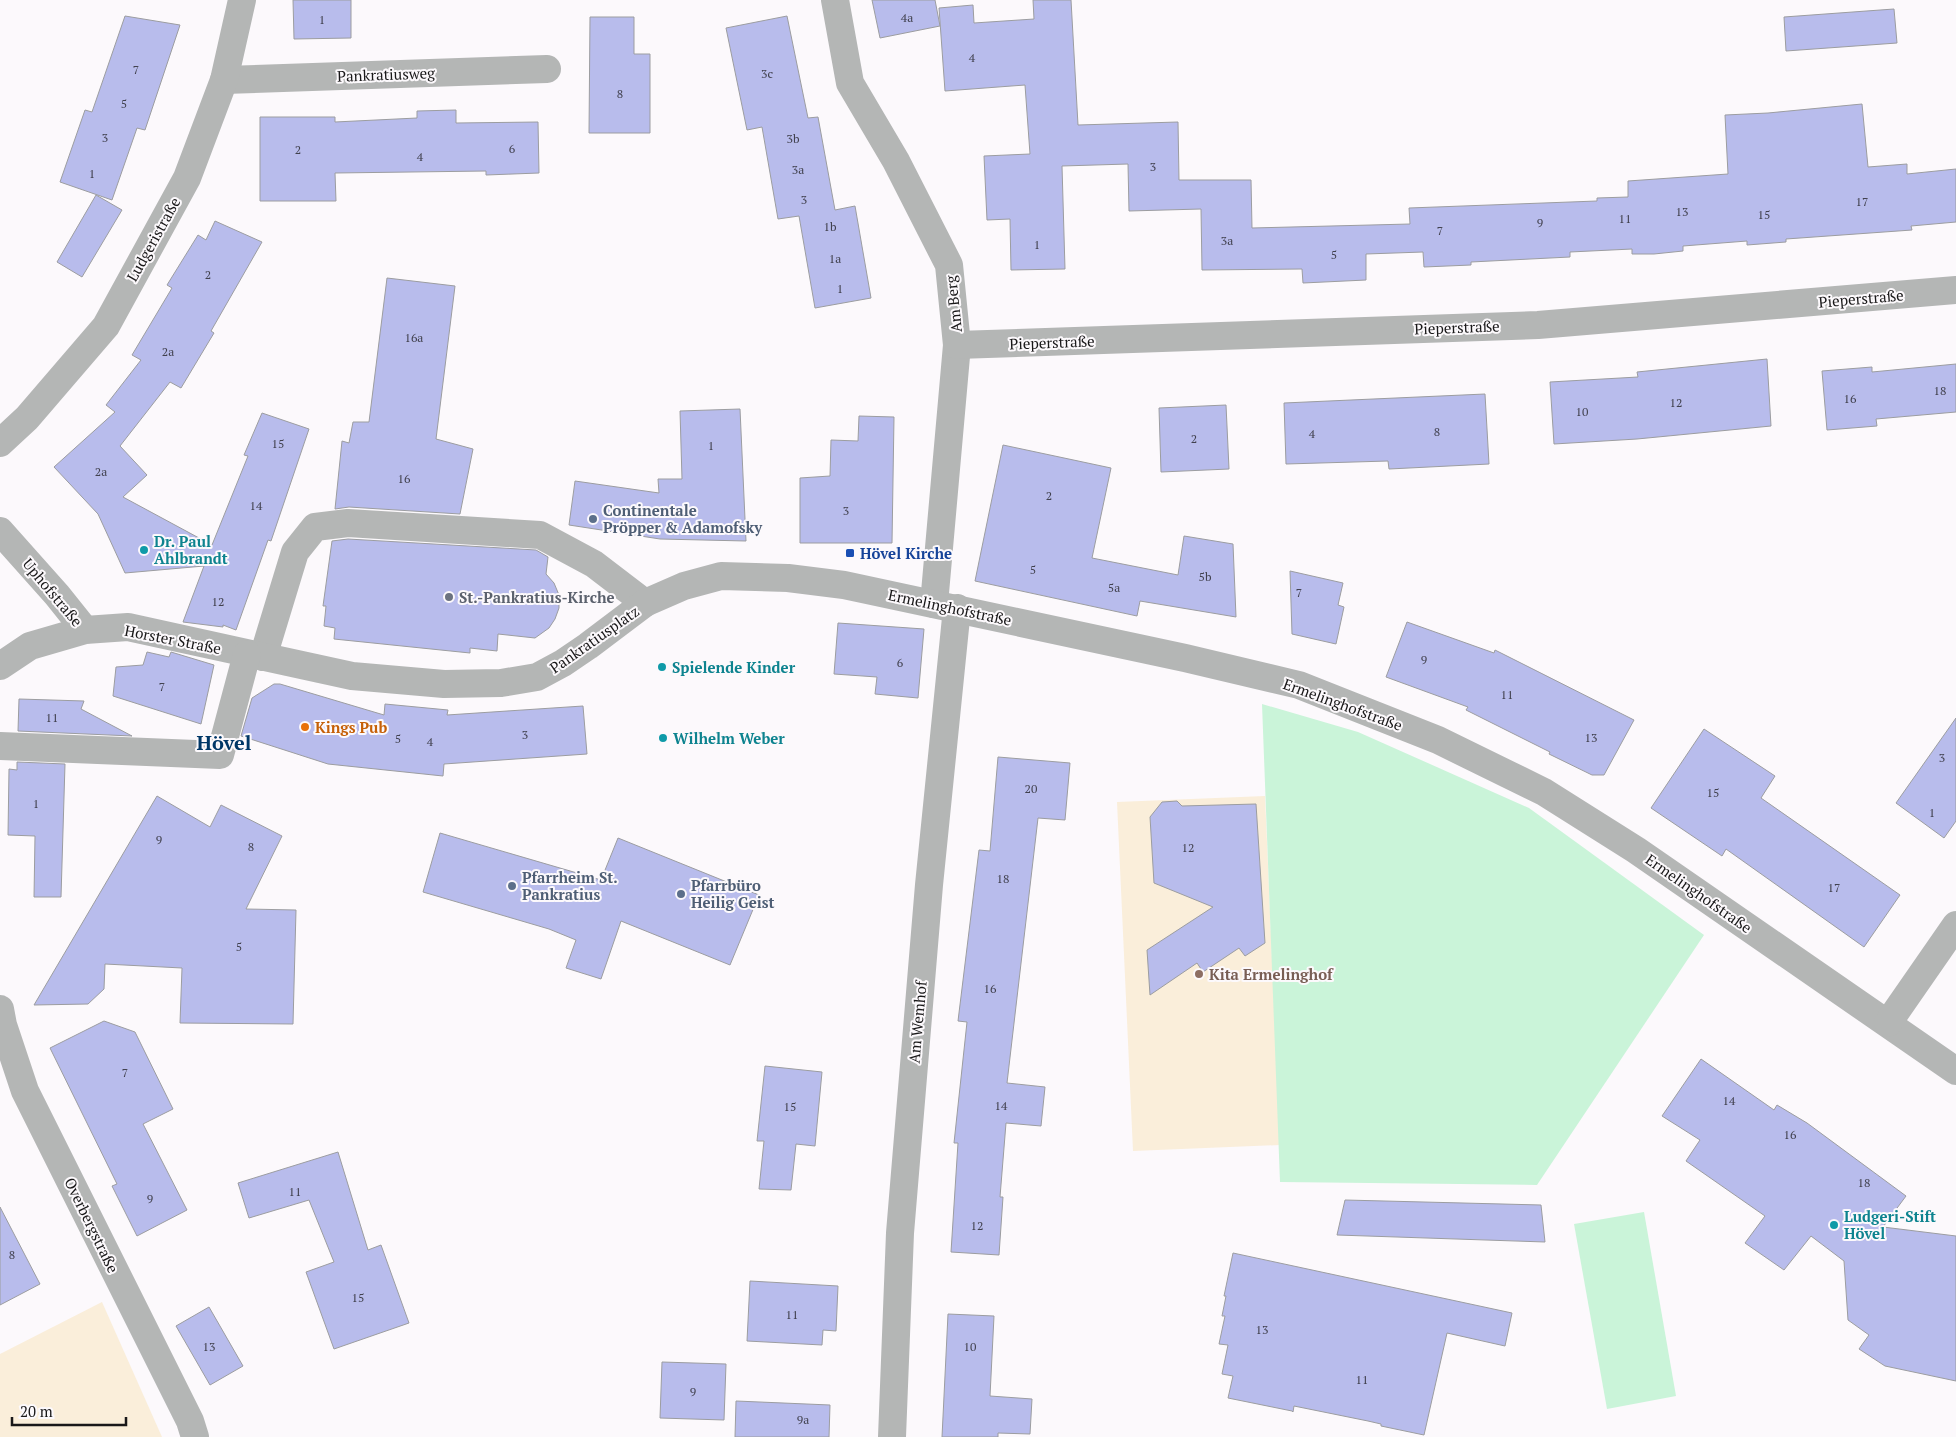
<svg xmlns="http://www.w3.org/2000/svg" width="1956" height="1437" viewBox="0 0 1956 1437" font-family="'PT Serif',serif">
  <style>
    .education { fill: #faeeda }
    .green { fill: #caf4d9 }
    .building { fill: #b8bcec; stroke: #9c9da0 }
    .lines { fill: none; stroke-linecap: round; stroke-linejoin: round }
    .minor { stroke: #b4b6b5; stroke-width: 28 }
    .service-dot { fill: #5c6f8a; stroke: #fcf9fc; stroke-width: 2 }
    .culture-dot { fill: #0f9aa8; stroke: #fcf9fc; stroke-width: 2 }
    .transit-dot { fill: #1a4fb4; stroke: #fcf9fc; stroke-width: 2 }
    .worship-dot { fill: #6b7280; stroke: #fcf9fc; stroke-width: 2 }
    .food-dot { fill: #e8710a; stroke: #fcf9fc; stroke-width: 2 }
    .education-dot { fill: #8d6e63; stroke: #fcf9fc; stroke-width: 2 }
    .labels { text-anchor: middle; dominant-baseline: central; stroke-width: 4; stroke-linejoin: round; paint-order: stroke }
    .number-label { font-size: 12px; fill: #41414e }
    .street-label { font-size: 15px; fill: #191819; stroke: #fcf9fc }
    .service-label { font-size: 15px; font-weight: bold; fill: #4e5e75; stroke: #fcf9fc; text-anchor: start }
    .culture-label { font-size: 15px; font-weight: bold; fill: #0d838f; stroke: #fcf9fc; text-anchor: start }
    .transit-label { font-size: 15px; font-weight: bold; fill: #164399; stroke: #fcf9fc; text-anchor: start }
    .worship-label { font-size: 15px; font-weight: bold; fill: #5b616d; stroke: #fcf9fc; text-anchor: start }
    .food-label { font-size: 15px; font-weight: bold; fill: #c56008; stroke: #fcf9fc; text-anchor: start }
    .education-label { font-size: 15px; font-weight: bold; fill: #785e54; stroke: #fcf9fc; text-anchor: start }
    .district-label { font-size: 20px; font-weight: bold; fill: #003767; stroke: #fcf9fc }
  </style>
  <rect width="100%" height="100%" fill="#fcf9fc"/>
  <g class="education">
    <path d="M1265,796L1280,1145L1133,1151L1117,802Z"/>
    <path d="M102,1302L162,1437H0V1354Z"/>
  </g>
  <g class="green">
    <path d="M1262,704L1358,732L1529,808L1704,935L1537,1185L1280,1182Z"/>
    <path d="M1644,1212L1676,1396L1607,1409L1574,1224Z"/>
  </g>
  <g class="building">
    <path d="M293,0H351V38L294,39Z"/>
    <path d="M872,0H935L940,26L880,38Z"/>
    <path d="M1033,0H1071L1078,125L1178,122L1179,180H1251L1252,228L1410,224L1409,208L1597,201V198L1628,197V181L1728,174L1725,115L1768,113L1862,104L1868,167L1907,164V174L1956,169V222L1911,226L1912,230L1786,239V242L1747,245V241L1683,246V251L1654,254H1632V249L1570,252V257L1471,262V265L1424,267L1423,252L1366,254V280L1303,283L1302,269L1202,270L1201,209L1129,211L1128,164L1062,166L1065,269L1011,270L1010,219L987,220L984,156L1030,154L1025,85L945,91L939,8L973,5L974,23L1034,19Z"/>
    <path d="M1894,9L1897,43L1786,51L1784,17Z"/>
    <path d="M125,16L180,25L145,130L137,128L112,200L60,182L85,110L92,112Z"/>
    <path d="M787,16L808,118L818,117L835,210L855,206L871,298L815,308L799,216L778,219L762,127L747,130L726,28Z"/>
    <path d="M590,17H634V54H650V133H589Z"/>
    <path d="M456,110V123L538,122L539,173L486,175V171L335,173L336,201H260V117H335V122L417,118V111Z"/>
    <path d="M96,195L122,210L82,277L57,262Z"/>
    <path d="M215,221L262,242L211,331L214,333L181,388L170,382L120,446L147,475L123,497L212,545L248,456L244,455L262,413L309,429L271,541L268,540L236,630L223,625V627L183,622L204,566L125,573L98,514L54,467L115,412L106,405L141,360L132,355L172,288L167,285L198,235L206,240Z"/>
    <path d="M387,278L455,286L436,439L473,449L460,514L349,507L335,509L342,441L349,443L353,422H369Z"/>
    <path d="M1767,359L1771,426L1637,439L1554,444L1550,382L1638,377L1637,372Z"/>
    <path d="M1956,364V412L1876,419L1877,426L1827,430L1822,371L1872,367V372Z"/>
    <path d="M1485,394L1489,464L1389,469L1388,461L1286,464L1284,403Z"/>
    <path d="M1226,405L1229,469L1161,472L1159,408Z"/>
    <path d="M740,409L746,541L660,539L569,525L575,481L659,493L658,479H682L680,411Z"/>
    <path d="M859,416L894,417L892,543H800V478L830,476L831,440L858,441Z"/>
    <path d="M1003,445L1111,468L1092,558L1178,575L1184,536L1233,544L1236,617L1140,601L1137,616L975,581Z"/>
    <path d="M348,539L536,550L548,557L546,574L554,583L559,595V608L555,619L549,628L535,638L498,634L497,651L470,648V653L334,639L335,628L324,626L326,606H323L332,541Z"/>
    <path d="M1290,571L1343,583L1338,605L1344,607L1336,644L1292,634Z"/>
    <path d="M1407,622L1494,653L1495,650L1634,720L1604,775H1592L1549,754L1550,752L1466,710L1468,707L1386,677Z"/>
    <path d="M838,623L924,629L918,698L875,694L877,677L834,674Z"/>
    <path d="M147,652L169,657L171,652L214,665L201,724L113,696L116,667L143,665Z"/>
    <path d="M274,684H280L384,715L385,704L448,710L447,715L583,706L587,754L444,764L443,776L328,764L241,736L252,698Z"/>
    <path d="M19,699L84,701L81,709L132,736L18,731Z"/>
    <path d="M1956,718V821L1944,838L1896,803Z"/>
    <path d="M1704,729L1775,776L1761,798L1900,895L1864,947L1726,849L1722,856L1651,808Z"/>
    <path d="M998,757L1070,763L1065,820L1038,818L1007,1083L1045,1087L1041,1126L1006,1123L1000,1197H1003L999,1255L951,1252L958,1143H954L967,1022L958,1021L979,850L990,851Z"/>
    <path d="M17,762L65,764L61,897H34L35,836L8,835L9,769L17,770Z"/>
    <path d="M157,796L210,827L221,805L282,836L246,909L296,910L293,1024L180,1023L182,968L105,964L104,989L88,1004L34,1005Z"/>
    <path d="M1177,801L1182,806L1256,804L1265,943L1245,956L1239,948L1203,972L1197,963L1150,995L1147,950L1213,907L1154,883L1150,817L1162,802Z"/>
    <path d="M440,833L601,880L618,838L759,895L730,965L621,921L601,979L566,968L576,940L549,929L423,892Z"/>
    <path d="M104,1021L135,1032L173,1109L143,1124L187,1210L137,1236L112,1186L117,1184L50,1048Z"/>
    <path d="M1701,1059L1774,1110L1777,1105L1807,1123L1906,1196L1883,1227L1956,1236V1381L1885,1366L1859,1349L1869,1335L1848,1320L1844,1261L1811,1236L1784,1270L1745,1243L1765,1216L1686,1161L1700,1140L1662,1116Z"/>
    <path d="M765,1066L822,1072L815,1146L796,1144L791,1190L759,1189L764,1141H757Z"/>
    <path d="M338,1152L368,1250L381,1245L409,1323L334,1349L306,1272L334,1262L309,1200L249,1218L238,1183Z"/>
    <path d="M1345,1200L1541,1205L1545,1242L1337,1235Z"/>
    <path d="M0,1207L40,1284L0,1305Z"/>
    <path d="M1233,1253L1512,1313L1505,1346L1447,1333L1424,1435L1381,1426V1424L1368,1421L1294,1406L1293,1412L1292,1411L1228,1398L1233,1376L1222,1374L1228,1345L1219,1344L1225,1316H1222L1226,1296H1224Z"/>
    <path d="M750,1281L838,1286L836,1331L823,1330L822,1345L747,1341Z"/>
    <path d="M209,1307L243,1366L210,1385L176,1326Z"/>
    <path d="M948,1314L994,1316L990,1396L1032,1399L1030,1434L998,1433V1437H942Z"/>
    <path d="M662,1362L726,1364L724,1420L660,1418Z"/>
    <path d="M736,1401L830,1405L829,1437H735Z"/>
  </g>
  <g class="lines">
    <g class="minor">
      <path d="M835,0L850,83L896,161L949,265L957,345L934,604"/>
      <path d="M224,80L547,69"/>
      <path d="M957,345L1538,325L1956,290"/>
      <path d="M0,443L27,418L106,326L187,178L224,80L242,0"/>
      <path d="M0,531L57,595L85,630"/>
      <path d="M263,657L295,552L315,527L348,523L540,535L594,564L645,603"/>
      <path d="M0,666L30,646L85,630L128,627L352,676L444,684L501,683L537,677L563,663L588,646L645,603L684,586L721,576L788,578L844,585L1185,658L1299,685L1438,740L1544,792L1636,850L1956,1071"/>
      <path d="M0,746L220,755L247,654"/>
      <path d="M0,1009L3,1025L25,1091L190,1421L195,1437"/>
      <path d="M1888,1023L1956,925"/>
      <path d="M892,1437L900,1233L929,885L957,608"/>
    </g>
  </g>
  <g class="service-dot">
    <circle cx="593" cy="519" r="5"/>
    <circle cx="512" cy="886" r="5"/>
    <circle cx="681" cy="894" r="5"/>
  </g>
  <g class="culture-dot">
    <circle cx="144" cy="550" r="5"/>
    <circle cx="662" cy="667" r="5"/>
    <circle cx="663" cy="738" r="5"/>
    <circle cx="1834" cy="1225" r="5"/>
  </g>
  <rect class="transit-dot" x="845" y="548" width="10" height="10" rx="2.5"/>
  <circle class="worship-dot" cx="449" cy="597" r="5"/>
  <circle class="food-dot" cx="305" cy="727" r="5"/>
  <circle class="education-dot" cx="1199" cy="974" r="5"/>
  <g class="labels">
    <g class="number-label">
      <text x="907" y="17">4a</text>
      <text x="322" y="19">1</text>
      <text x="972" y="57">4</text>
      <text x="136" y="69">7</text>
      <text x="767" y="73">3c</text>
      <text x="620" y="93">8</text>
      <text x="124" y="103">5</text>
      <text x="105" y="137">3</text>
      <text x="793" y="138">3b</text>
      <text x="512" y="148">6</text>
      <text x="298" y="149">2</text>
      <text x="420" y="156">4</text>
      <text x="1153" y="166">3</text>
      <text x="798" y="169">3a</text>
      <text x="92" y="173">1</text>
      <text x="804" y="199">3</text>
      <text x="1862" y="201">17</text>
      <text x="1682" y="211">13</text>
      <text x="1764" y="214">15</text>
      <text x="1625" y="218">11</text>
      <text x="1540" y="222">9</text>
      <text x="830" y="226">1b</text>
      <text x="1440" y="230">7</text>
      <text x="1227" y="240">3a</text>
      <text x="1037" y="244">1</text>
      <text x="1334" y="254">5</text>
      <text x="835" y="258">1a</text>
      <text x="208" y="274">2</text>
      <text x="840" y="288">1</text>
      <text x="414" y="337">16a</text>
      <text x="168" y="351">2a</text>
      <text x="1940" y="390">18</text>
      <text x="1850" y="398">16</text>
      <text x="1676" y="402">12</text>
      <text x="1582" y="411">10</text>
      <text x="1437" y="431">8</text>
      <text x="1312" y="433">4</text>
      <text x="1194" y="438">2</text>
      <text x="278" y="443">15</text>
      <text x="711" y="445">1</text>
      <text x="101" y="471">2a</text>
      <text x="404" y="478">16</text>
      <text x="1049" y="495">2</text>
      <text x="256" y="505">14</text>
      <text x="846" y="510">3</text>
      <text x="1033" y="569">5</text>
      <text x="1205" y="576">5b</text>
      <text x="1114" y="587">5a</text>
      <text x="1299" y="592">7</text>
      <text x="218" y="601">12</text>
      <text x="1424" y="659">9</text>
      <text x="900" y="662">6</text>
      <text x="162" y="686">7</text>
      <text x="1507" y="694">11</text>
      <text x="52" y="717">11</text>
      <text x="525" y="734">3</text>
      <text x="1591" y="737">13</text>
      <text x="398" y="738">5</text>
      <text x="430" y="741">4</text>
      <text x="1942" y="757">3</text>
      <text x="1031" y="788">20</text>
      <text x="1713" y="792">15</text>
      <text x="36" y="803">1</text>
      <text x="1932" y="812">1</text>
      <text x="159" y="839">9</text>
      <text x="251" y="846">8</text>
      <text x="1188" y="847">12</text>
      <text x="1003" y="878">18</text>
      <text x="1834" y="887">17</text>
      <text x="239" y="946">5</text>
      <text x="990" y="988">16</text>
      <text x="125" y="1072">7</text>
      <text x="1729" y="1100">14</text>
      <text x="1001" y="1105">14</text>
      <text x="790" y="1106">15</text>
      <text x="1790" y="1134">16</text>
      <text x="1864" y="1182">18</text>
      <text x="295" y="1191">11</text>
      <text x="150" y="1198">9</text>
      <text x="977" y="1225">12</text>
      <text x="12" y="1254">8</text>
      <text x="358" y="1297">15</text>
      <text x="792" y="1314">11</text>
      <text x="1262" y="1329">13</text>
      <text x="209" y="1346">13</text>
      <text x="970" y="1346">10</text>
      <text x="1362" y="1379">11</text>
      <text x="693" y="1391">9</text>
      <text x="803" y="1419">9a</text>
    </g>
    <g class="street-label">
      <text transform="translate(386 74) rotate(-2)">Pankratiusweg</text>
      <text transform="translate(153 239) rotate(-61)">Ludgeristraße</text>
      <text transform="translate(1861 298) rotate(-5)">Pieperstraße</text>
      <text transform="translate(953 304) rotate(-96)">Am Berg</text>
      <text transform="translate(1457 327) rotate(-2)">Pieperstraße</text>
      <text transform="translate(1052 342) rotate(-2)">Pieperstraße</text>
      <text transform="translate(53 592) rotate(50)">Uphofstraße</text>
      <text transform="translate(950 607) rotate(12)">Ermelinghofstraße</text>
      <text transform="translate(173 639) rotate(11)">Horster Straße</text>
      <text transform="translate(594 639) rotate(-35)">Pankratiusplatz</text>
      <text transform="translate(1343 704) rotate(20)">Ermelinghofstraße</text>
      <text transform="translate(1699 893) rotate(35)">Ermelinghofstraße</text>
      <text transform="translate(917 1022) rotate(-85)">Am Wemhof</text>
      <text transform="translate(92 1225) rotate(64)">Overbergstraße</text>
    </g>
    <g class="service-label">
      <text x="603" y="510">Continentale<tspan x="603" dy="17">Pröpper &amp; Adamofsky</tspan></text>
      <text x="522" y="877">Pfarrheim St.<tspan x="522" dy="17">Pankratius</tspan></text>
      <text x="691" y="885">Pfarrbüro<tspan x="691" dy="17">Heilig Geist</tspan></text>
    </g>
    <g class="culture-label">
      <text x="154" y="541">Dr. Paul<tspan x="154" dy="17">Ahlbrandt</tspan></text>
      <text x="672" y="667">Spielende Kinder</text>
      <text x="673" y="738">Wilhelm Weber</text>
      <text x="1844" y="1216">Ludgeri-Stift<tspan x="1844" dy="17">Hövel</tspan></text>
    </g>
    <g class="transit-label">
      <text x="860" y="553">Hövel Kirche</text>
    </g>
    <g class="worship-label">
      <text x="459" y="597">St.-Pankratius-Kirche</text>
    </g>
    <g class="food-label">
      <text x="315" y="727">Kings Pub</text>
    </g>
    <g class="education-label">
      <text x="1209" y="974">Kita Ermelinghof</text>
    </g>
    <g class="district-label">
      <text x="224" y="742">Hövel</text>
    </g>
  </g>
  <path d="M12 1417v8h114v-8" fill="none" stroke="#191819" stroke-width="2.5"/>
  <text x="20" y="1417" font-size="15" fill="#191819" stroke="#fcf9fc" stroke-width="4" paint-order="stroke">20 m</text>
</svg>
